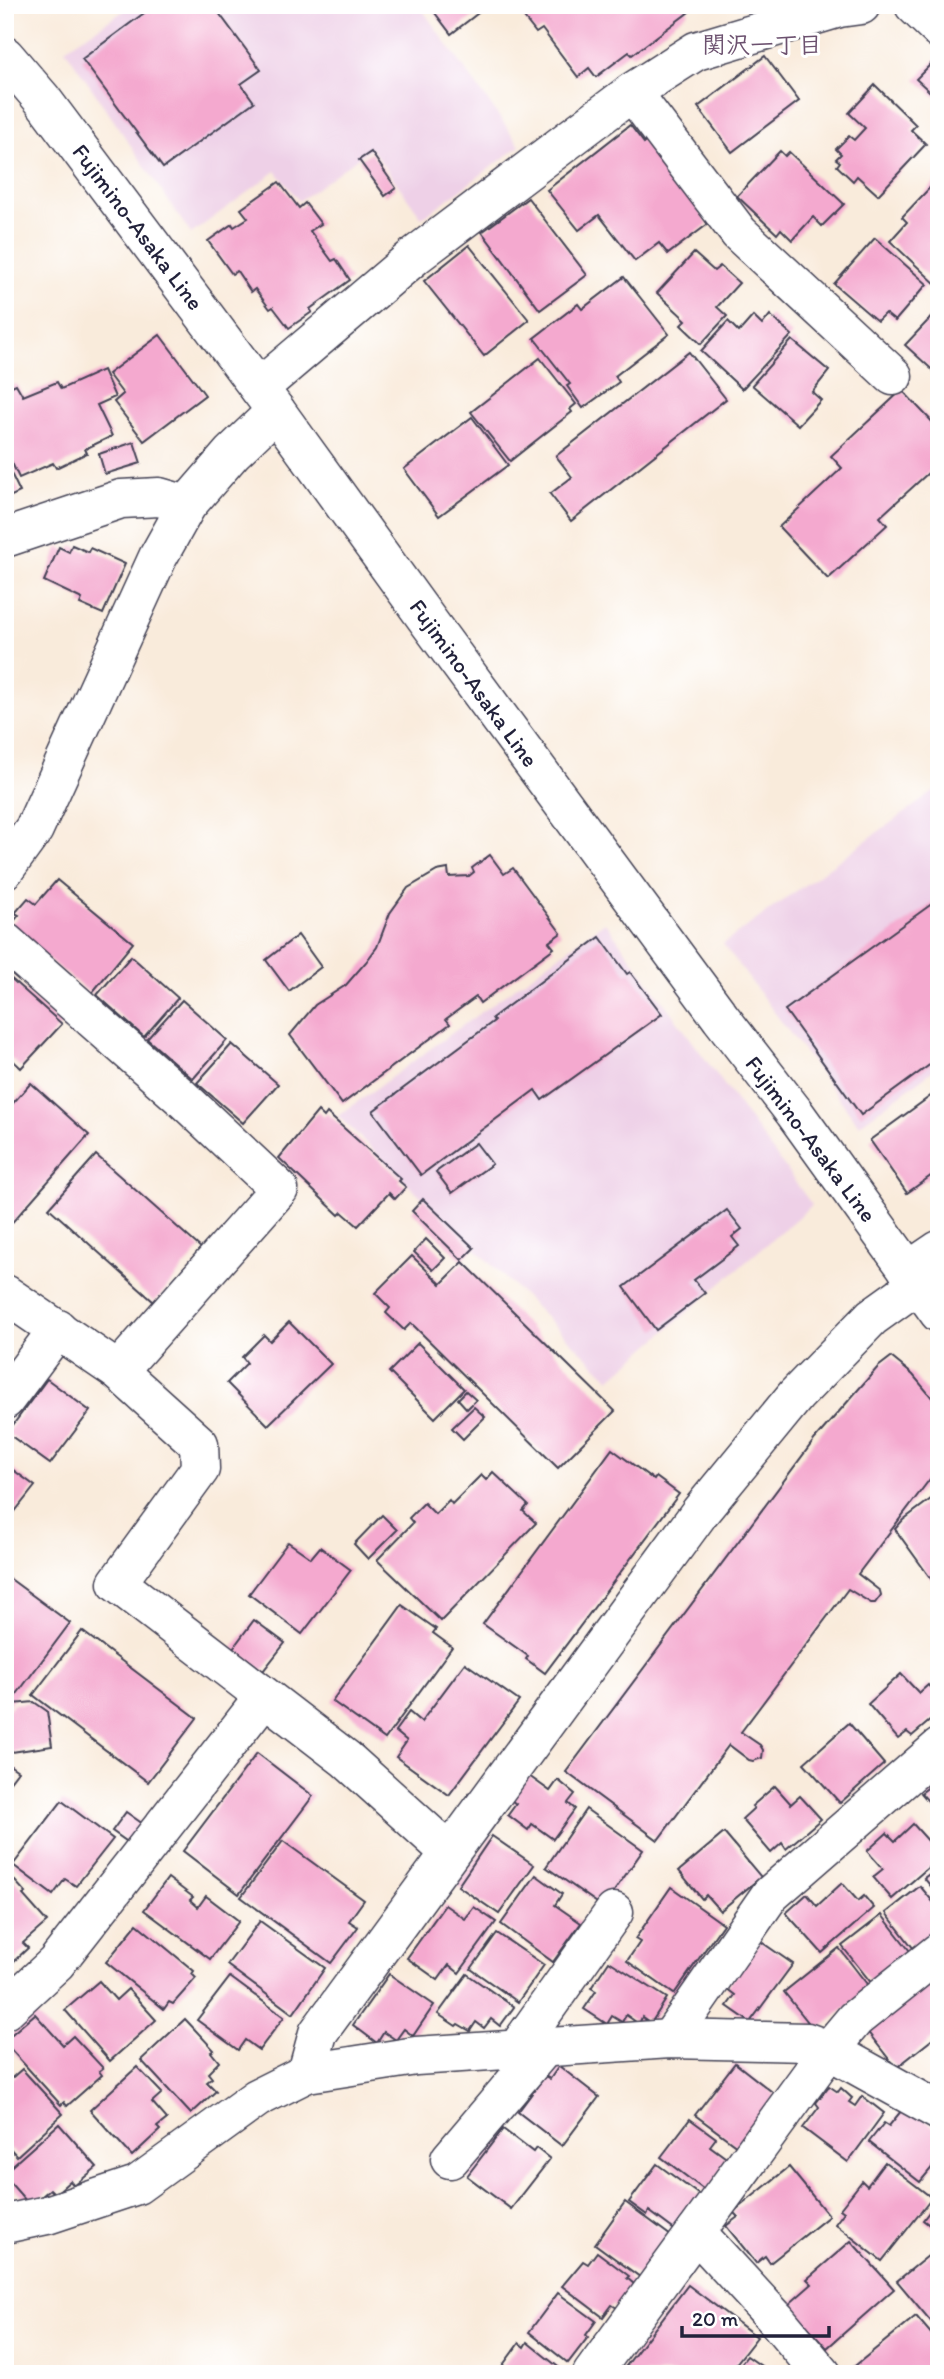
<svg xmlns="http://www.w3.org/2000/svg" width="944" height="2379" viewBox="0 0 944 2379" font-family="Itim,'Klee One',sans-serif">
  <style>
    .built { fill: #eed0e7 }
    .building { fill: #f4a9cf }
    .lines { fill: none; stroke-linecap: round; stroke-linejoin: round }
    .minor-casing { stroke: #424053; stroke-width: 41 }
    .major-casing { stroke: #424053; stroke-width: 41 }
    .minor { stroke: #fff; stroke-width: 38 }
    .major { stroke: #fff; stroke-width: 38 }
    .labels { text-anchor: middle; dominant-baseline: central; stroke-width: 6; stroke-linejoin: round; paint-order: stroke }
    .street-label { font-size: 23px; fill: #22223b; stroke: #fff }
    .neighbourhood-label { font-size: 24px; font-weight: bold; fill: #6c516f; stroke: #fff }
  </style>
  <rect width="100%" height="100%" fill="#fff"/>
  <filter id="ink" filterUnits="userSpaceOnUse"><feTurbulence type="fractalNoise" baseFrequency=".0143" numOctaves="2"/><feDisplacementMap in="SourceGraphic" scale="14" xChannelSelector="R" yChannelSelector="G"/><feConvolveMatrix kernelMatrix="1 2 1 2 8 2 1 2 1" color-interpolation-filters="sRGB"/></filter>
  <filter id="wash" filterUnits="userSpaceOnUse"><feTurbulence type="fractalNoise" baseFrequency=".00686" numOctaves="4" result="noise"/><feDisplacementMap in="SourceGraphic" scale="28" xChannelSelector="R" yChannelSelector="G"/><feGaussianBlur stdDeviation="1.57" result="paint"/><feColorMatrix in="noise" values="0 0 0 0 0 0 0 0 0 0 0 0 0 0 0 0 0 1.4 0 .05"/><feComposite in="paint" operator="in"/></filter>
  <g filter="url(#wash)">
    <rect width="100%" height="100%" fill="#f9ebdb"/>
    <g class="built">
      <path d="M133,5H419L520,146L422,218L371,148L299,201L276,171L191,234L65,49Z"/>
      <path d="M939,788V1066L859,1125L723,944Z"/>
      <path d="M605,922L812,1205L610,1379L338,1116Z"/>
    </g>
    <g id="blocks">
      <g class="building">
        <path d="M155,5H213L261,70L241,84L254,102L163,168L82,59Z"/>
        <path d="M429,5H479L482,10L451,34Z"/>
        <path d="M514,5H684L689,12L632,55L629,52L596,77L589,68L578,77L542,29L536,33Z"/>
        <path d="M765,56L799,101L732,152L698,107Z"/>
        <path d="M939,56V100L916,79Z"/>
        <path d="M875,85L916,125L911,130L926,144L878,195L857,176L853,181L837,166L840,162L836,159L841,154L836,149L849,136L854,140L865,128L849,113Z"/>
        <path d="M630,125L644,143L652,137L708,224L668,254L659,243L635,261L599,215L579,230L547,190Z"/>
        <path d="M780,151L785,156L789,152L844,204L822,226L813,217L792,240L781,229L777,234L737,196Z"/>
        <path d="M371,152L396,188L385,196L359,160Z"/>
        <path d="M939,178V287L890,241L907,222L902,217Z"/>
        <path d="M279,182L299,208L305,203L321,224L310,231L332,261L336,259L350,280L310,309L312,312L289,328L273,307L270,309L255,289L251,292L237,271L232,274L208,241L232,224L234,227L248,218L241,209Z"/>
        <path d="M528,198L587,275L540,310L482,232Z"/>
        <path d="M875,238L927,284L895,321L885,313L877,321L834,284Z"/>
        <path d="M469,245L529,320L484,356L424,281Z"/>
        <path d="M694,253L714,271L720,266L739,283L717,307L727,316L701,344L681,325L686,320L657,293Z"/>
        <path d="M624,277L669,334L615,376L619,382L583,408L567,386L570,384L534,338L578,304L582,309Z"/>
        <path d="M939,309V376L905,345Z"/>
        <path d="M770,315L792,335L742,389L701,351L728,321L739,332L753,316L762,325Z"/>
        <path d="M160,335L205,395L144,441L114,402L123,394L108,374Z"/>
        <path d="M792,340L829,371L812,392L821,400L798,425L752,385Z"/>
        <path d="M689,352L726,399L571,521L550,494L572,477L556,456Z"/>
        <path d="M540,358L576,404L570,409L572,412L510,461L471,412Z"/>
        <path d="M103,370L115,397L97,405L112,436L85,449L87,453L56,468L53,463L19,478L5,448V389L16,384L23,396L57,382L61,389Z"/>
        <path d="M902,390L939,429V463L880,517L887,525L828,579L779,527L842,468L831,456Z"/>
        <path d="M472,417L508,465L439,516L404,469Z"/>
        <path d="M134,442L141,463L105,474L99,454Z"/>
        <path d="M5,461L20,492L5,499Z"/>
        <path d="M72,545L88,552L90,548L125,564L103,614L80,604L82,599L44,581L59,547L69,552Z"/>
        <path d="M490,855L504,874L513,868L561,933L549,942L554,948L480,1003L476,997L446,1019L450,1024L342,1104L290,1035L315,1005L346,985L366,962L377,947L390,913L408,888L437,871L448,869L449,877L469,876L474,872L472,868Z"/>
        <path d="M57,880L133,943L91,994L9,927L19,915L15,913L28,898L36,904Z"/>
        <path d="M933,903L939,910V1058L861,1115L785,1010Z"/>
        <path d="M298,935L321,967L289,991L266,960Z"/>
        <path d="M600,937L627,974L630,972L662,1014L542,1100L535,1090L421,1175L373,1111L494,1021L492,1018Z"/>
        <path d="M131,956L178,998L144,1037L97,995Z"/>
        <path d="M7,975L62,1024L21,1068L5,1053Z"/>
        <path d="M182,1000L227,1040L193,1079L147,1039Z"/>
        <path d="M232,1044L278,1084L243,1123L197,1083Z"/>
        <path d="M31,1083L89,1135L9,1226L5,1223V1112Z"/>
        <path d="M939,1090V1170L907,1193L870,1140Z"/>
        <path d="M318,1111L324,1117L327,1113L401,1179L399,1181L406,1187L395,1199L389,1193L358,1226L342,1212L339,1215L279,1158Z"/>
        <path d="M476,1143L492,1164L452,1193L436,1172Z"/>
        <path d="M96,1155L201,1248L154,1302L49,1208Z"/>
        <path d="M423,1199L474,1248L462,1260L412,1211Z"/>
        <path d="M727,1210L742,1229L732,1237L739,1246L694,1280L705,1293L656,1330L624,1287Z"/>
        <path d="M426,1239L445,1258L433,1270L414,1252Z"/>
        <path d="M412,1256L441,1284L463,1262L615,1411L558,1468L411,1323L404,1330L386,1313L390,1308L375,1293Z"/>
        <path d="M289,1322L331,1364L268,1425L227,1383L247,1363L242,1357L264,1335L270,1341Z"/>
        <path d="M418,1343L464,1389L435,1418L389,1372Z"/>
        <path d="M891,1357L913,1375L939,1406V1467L858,1574L880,1591L881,1595L875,1603H871L848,1589L741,1732L760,1745L763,1750L762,1758L753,1761L749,1760L729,1745L658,1840L566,1772L815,1439L878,1367Z"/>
        <path d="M47,1379L90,1411L50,1464L7,1433Z"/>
        <path d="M466,1391L476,1400L467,1409L458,1399Z"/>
        <path d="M474,1407L485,1417L463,1439L452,1428Z"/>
        <path d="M612,1449L654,1480L656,1477L679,1494L545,1673L526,1659L528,1656L483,1624Z"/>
        <path d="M5,1464L35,1486L5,1524Z"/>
        <path d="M493,1472L528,1505L523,1511L536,1523L441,1621L377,1560L413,1523L409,1518L424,1503L435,1514L449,1500L452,1504L481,1475L486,1480Z"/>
        <path d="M939,1493V1590L895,1529L903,1520Z"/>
        <path d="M382,1515L397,1530L368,1559L354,1544Z"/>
        <path d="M288,1542L311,1558L320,1547L351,1570L302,1634L249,1594Z"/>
        <path d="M5,1575L70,1623L5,1710Z"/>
        <path d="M402,1605L436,1629L433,1633L452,1647L385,1739L332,1701Z"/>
        <path d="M254,1620L285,1643L263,1671L233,1648Z"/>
        <path d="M82,1631L197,1718L148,1782L33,1695Z"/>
        <path d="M465,1663L519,1701L449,1795L396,1757L407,1741L395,1731L409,1712L421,1722Z"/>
        <path d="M901,1674L919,1693L928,1685L939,1697V1713L912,1736L907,1732L898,1739L868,1704Z"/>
        <path d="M34,1702L47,1711L52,1746L5,1753V1713L13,1704Z"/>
        <path d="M849,1723L884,1764L840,1803L804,1763Z"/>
        <path d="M257,1753L313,1796L239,1894L183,1851Z"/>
        <path d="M5,1762L18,1771L5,1788Z"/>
        <path d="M529,1776L550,1791L558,1780L575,1794L568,1803L575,1809L553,1839L532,1824L528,1830L508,1815L516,1804L511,1800Z"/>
        <path d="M939,1779V1814L921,1793Z"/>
        <path d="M775,1786L791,1804L800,1796L821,1819L786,1849L782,1843L771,1853L742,1819L754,1808L752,1806Z"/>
        <path d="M62,1801L113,1839L76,1886L65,1879L53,1895L13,1865Z"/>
        <path d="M586,1809L643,1850L603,1907L546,1867Z"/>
        <path d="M126,1812L143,1824L129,1843L112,1831Z"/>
        <path d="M913,1824L939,1853V1858L892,1899L873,1877L883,1869L867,1851L887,1833L895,1841Z"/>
        <path d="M724,1833L761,1877L720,1911L706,1895L702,1899L679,1871Z"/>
        <path d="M492,1836L534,1865L499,1914L458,1886Z"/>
        <path d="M283,1841L364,1900L349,1921L358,1927L331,1963L241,1897Z"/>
        <path d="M939,1867V1896L924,1878Z"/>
        <path d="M5,1870L26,1893L23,1895L47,1922L23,1943L28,1948L13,1962L5,1953Z"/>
        <path d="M536,1875L562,1894L555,1905L581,1923L553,1962L501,1924Z"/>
        <path d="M168,1878L193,1897L190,1900L198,1907L206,1896L239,1921L210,1959L144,1910Z"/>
        <path d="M842,1883L858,1901L864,1896L874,1908L822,1953L786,1913L807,1894L817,1906Z"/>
        <path d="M920,1886L939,1909V1929L914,1949L886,1913Z"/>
        <path d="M671,1887L723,1924L674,1994L627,1961L640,1942L635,1939Z"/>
        <path d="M445,1905L465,1919L474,1907L496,1922L459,1973L449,1965L438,1980L407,1958Z"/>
        <path d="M882,1915L913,1955L873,1985L842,1946Z"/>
        <path d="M260,1921L325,1968L293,2014L227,1965Z"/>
        <path d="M137,1924L194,1971L192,1974L196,1978L173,2004L169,2002L164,2009L106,1962Z"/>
        <path d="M497,1933L544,1965L518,2002L471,1969Z"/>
        <path d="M760,1941L793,1964L750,2022L727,2006L735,1995L726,1988Z"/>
        <path d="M839,1948L870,1988L816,2032L784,1992Z"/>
        <path d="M609,1961L667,1998L651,2023L642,2017L639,2024L626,2015L622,2022L612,2016L607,2024L584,2009L596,1991L591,1988Z"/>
        <path d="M389,1974L434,2005L413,2036L404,2029L396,2040L384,2032L377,2043L353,2025Z"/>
        <path d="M467,1974L514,2007L500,2026L491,2019L484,2028L476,2022L470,2031L458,2024L456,2026L438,2014Z"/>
        <path d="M230,1977L284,2017L259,2050L245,2040L238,2050L197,2020Z"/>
        <path d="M932,1979L939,1989V2034L896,2068L867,2031Z"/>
        <path d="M99,1981L116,2000L128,1989L156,2020L110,2061L65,2010Z"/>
        <path d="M35,2014L63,2045L73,2036L103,2068L99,2071L102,2075L67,2106L64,2102L61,2105L5,2043V2040Z"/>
        <path d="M185,2019L214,2050L211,2052L219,2062L208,2073L212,2078L207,2082L216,2091L191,2114L141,2060Z"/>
        <path d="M735,2063L776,2095L737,2146L695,2115Z"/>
        <path d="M559,2066L599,2097L562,2146L518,2112L545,2076L550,2079Z"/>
        <path d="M137,2067L162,2093L152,2102L167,2119L157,2127L160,2130L132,2156L90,2110Z"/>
        <path d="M22,2069L63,2114L17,2156L5,2143V2084Z"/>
        <path d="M829,2086L838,2092L841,2088L852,2098L849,2102L855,2106L862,2096L884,2113L848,2162L803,2128L819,2107L816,2103Z"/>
        <path d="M906,2105L939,2131V2159L920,2182L869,2142L884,2123L889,2126Z"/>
        <path d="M690,2119L716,2138L710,2146L729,2160L707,2192L661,2157Z"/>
        <path d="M59,2124L97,2167L74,2186L70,2181L55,2194L50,2189L42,2196L27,2202L5,2177V2172Z"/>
        <path d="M503,2129L533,2152L536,2148L550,2159L511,2209L467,2176Z"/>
        <path d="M885,2162L932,2198L882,2261L835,2224L844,2212L840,2209L862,2181L867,2186Z"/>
        <path d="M657,2164L706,2200L680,2234L649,2211L647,2215L629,2202Z"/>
        <path d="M789,2167L829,2216L770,2263L765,2256L756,2263L726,2226L738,2217L733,2212Z"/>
        <path d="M939,2199V2226L936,2230L923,2220Z"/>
        <path d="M625,2202L671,2236L640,2277L595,2244Z"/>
        <path d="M851,2241L894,2289L827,2348L788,2305L812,2284L807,2279Z"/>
        <path d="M939,2247V2331L897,2281Z"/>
        <path d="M597,2252L629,2276L627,2278L635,2285L617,2308L612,2305L603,2317L562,2286L583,2261L588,2264Z"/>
        <path d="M688,2285L757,2337L728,2374H620Z"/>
        <path d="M558,2293L596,2321L586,2335L588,2337L568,2363L529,2332Z"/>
        <path d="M916,2316L939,2343L938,2374H845Z"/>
        <path d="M527,2342L567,2374H503L504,2372L500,2369L519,2343L524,2347Z"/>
        <path d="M747,2356L764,2368L760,2374H733Z"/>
      </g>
    </g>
  </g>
  <g filter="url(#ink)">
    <use href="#blocks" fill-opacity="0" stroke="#424053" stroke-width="2"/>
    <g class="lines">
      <g class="minor-casing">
        <g id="minor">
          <path d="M914,5L939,29"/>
          <path d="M632,92L739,233L893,376"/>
          <path d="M259,388L416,255L632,92L696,51L839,8L861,5"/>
          <path d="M5,538L121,499L159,497L187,505"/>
          <path d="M5,869L34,829L158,557L187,505L232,453L276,411"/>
          <path d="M5,942L181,1097L279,1189L118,1371"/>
          <path d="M908,1271L939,1250"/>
          <path d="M5,1294L118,1371L199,1444L200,1469L117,1583L346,1759L449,1852"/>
          <path d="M5,1400L58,1329"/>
          <path d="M5,2010L56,1963L264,1697"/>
          <path d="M670,2039L770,1895L939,1748"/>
          <path d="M517,2049L614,1912"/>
          <path d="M307,2073L318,2033L700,1512L796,1395L872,1317L918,1284"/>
          <path d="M450,2159L544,2048"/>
          <path d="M5,2224L47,2215L137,2185L257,2098L307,2073L416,2056L670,2039L807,2042L829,2050L939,2111"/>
          <path d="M696,2232L776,2319L822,2374"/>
          <path d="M592,2374L829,2050L855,2019L939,1952"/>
        </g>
      </g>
      <g class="major-casing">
        <path id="major" d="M5,56L42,99L276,411L431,625L721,1018L794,1112L939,1313"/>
      </g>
      <use href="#minor" class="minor"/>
      <use href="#major" class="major"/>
    </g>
  </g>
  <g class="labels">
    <g class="street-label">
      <text transform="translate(138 227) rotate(53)">Fujimino-Asaka Line</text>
      <text transform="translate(474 683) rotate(54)">Fujimino-Asaka Line</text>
      <text transform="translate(811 1139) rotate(53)">Fujimino-Asaka Line</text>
    </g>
    <g class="neighbourhood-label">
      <text x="762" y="44">関沢一丁目</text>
    </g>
  </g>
  <rect width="944" height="2379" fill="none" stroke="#fff" stroke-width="28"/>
  <path d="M682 2326v10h147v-10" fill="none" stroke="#22223b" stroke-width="3.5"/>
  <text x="692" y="2326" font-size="21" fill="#22223b" stroke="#ffffff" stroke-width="5" paint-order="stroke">20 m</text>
</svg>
